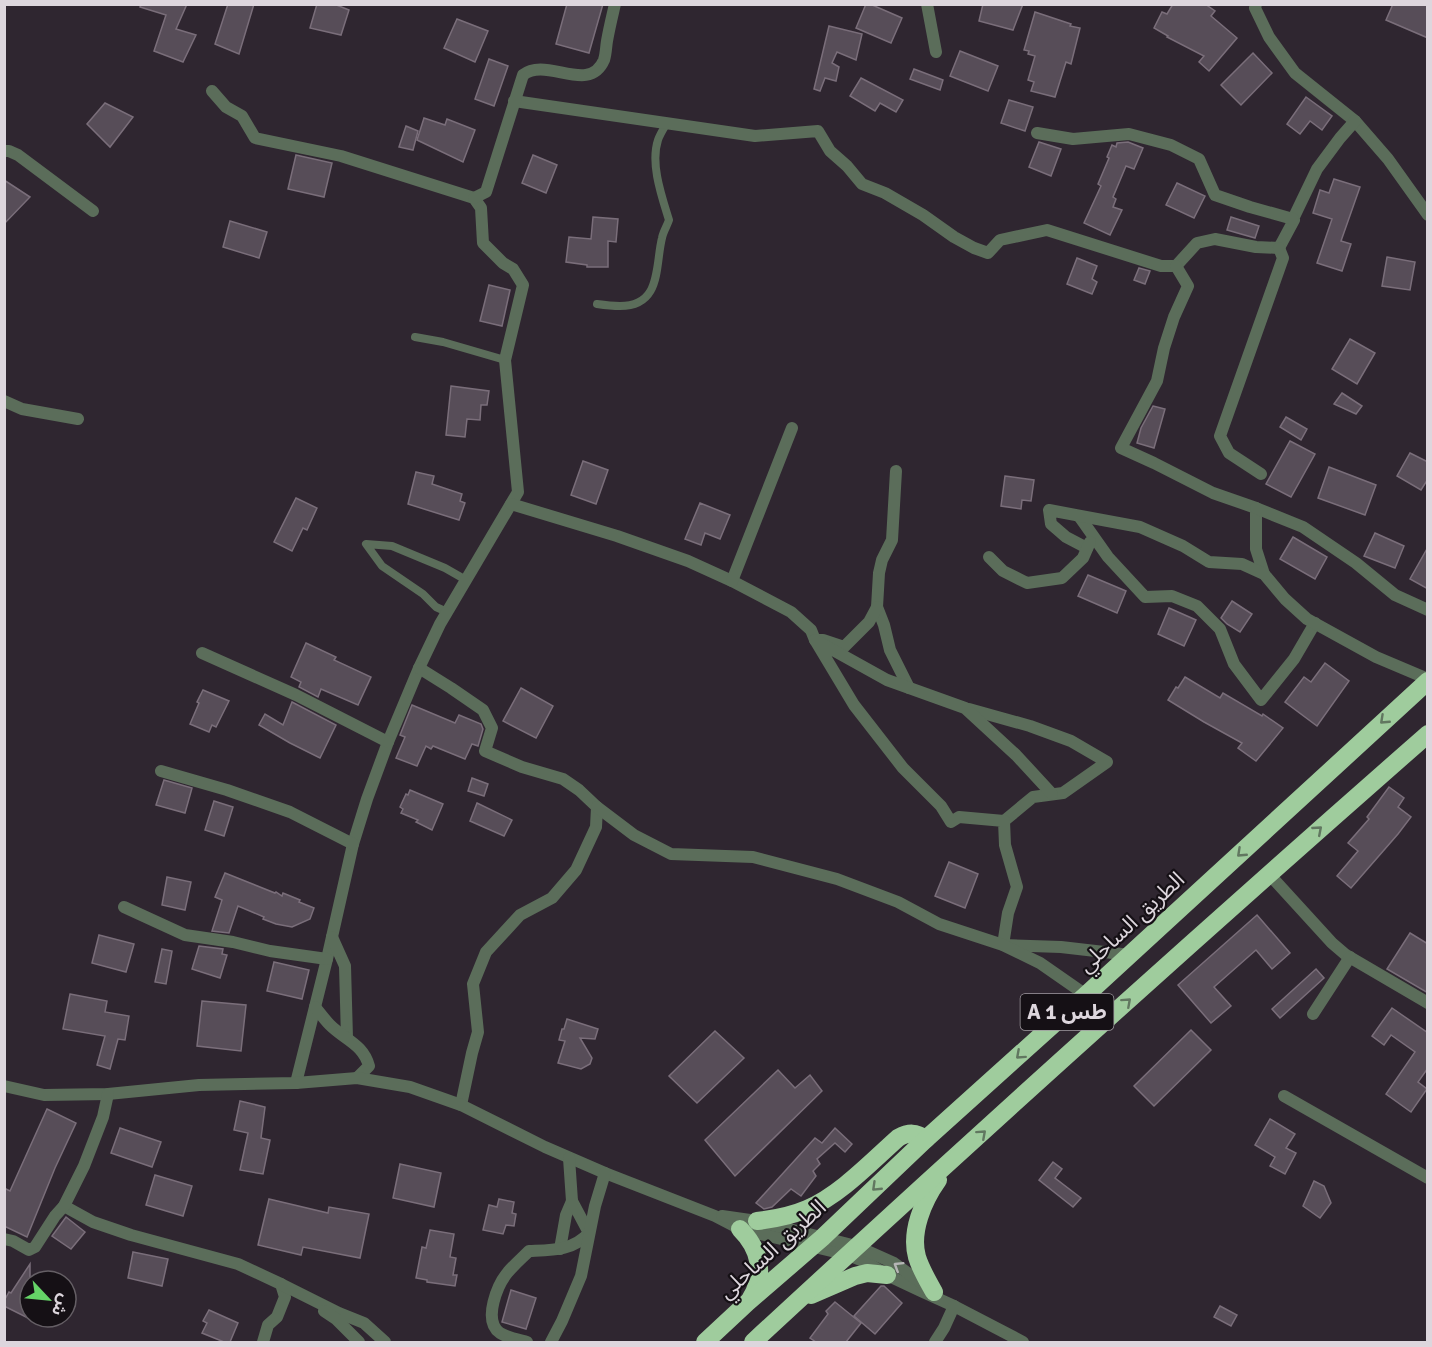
<svg xmlns="http://www.w3.org/2000/svg" width="1432" height="1347" viewBox="0 0 1432 1347" font-family="Signika,'Noto Sans Arabic',sans-serif">
  <style>
    .building { fill: #574d58; stroke: #7a6e7a; stroke-width: 1.5 }
    .lines { fill: none; stroke-linecap: round; stroke-linejoin: round }
    .lane { stroke: #5b6d5a; stroke-width: 8 }
    .street { stroke: #5b6d5a; stroke-width: 12 }
    .highway { stroke: #9fcc9d; stroke-width: 18 }
    .oneway { stroke: #617760 }
    .oneway2 { stroke: #b6b6b6 }
    .labels { text-anchor: middle; dominant-baseline: central; stroke-width: 4.5; stroke-linejoin: round; paint-order: stroke }
    .shield { fill: #151015; stroke: #a19ba1; stroke-width: 1.5 }
    .shield-label { font-size: 21px; font-weight: bold; fill: #ddd6dd }
    .street-label { font-size: 22px; fill: #ddd6dd; stroke: #151015 }
  </style>
  <rect width="100%" height="100%" fill="#2f2630"/>
  <g class="building">
    <path d="M141,4H187L176,29L196,35L183,62L154,51L166,15L140,7Z"/>
    <path d="M228,4H254L239,54L215,44Z"/>
    <path d="M317,4H334L349,10L341,35L310,28Z"/>
    <path d="M567,4H603L589,53L556,44Z"/>
    <path d="M866,4H870L902,18L891,43L856,28Z"/>
    <path d="M983,4H1023L1013,30L979,21Z"/>
    <path d="M1173,4H1205L1215,11L1211,16L1237,38L1209,71L1199,62L1204,56L1167,37L1168,36L1154,28L1162,12L1167,14Z"/>
    <path d="M1393,4H1428V38L1386,20Z"/>
    <path d="M1035,12L1071,24L1070,26L1080,28L1071,64L1066,62L1055,97L1031,91L1034,82L1028,80L1035,56L1028,54L1029,51L1024,50Z"/>
    <path d="M457,19L488,31L475,62L444,48Z"/>
    <path d="M829,26L862,34L856,60L837,52L832,63L839,67L836,81L825,78L820,91L814,89Z"/>
    <path d="M960,51L998,66L988,91L950,76Z"/>
    <path d="M1253,53L1272,73L1241,105L1221,85Z"/>
    <path d="M489,59L508,66L494,106L475,99Z"/>
    <path d="M914,69L943,80L940,90L910,79Z"/>
    <path d="M861,78L903,100L896,112L880,103L875,111L850,96Z"/>
    <path d="M1306,97L1332,116L1322,130L1310,121L1300,134L1287,124Z"/>
    <path d="M1009,100L1033,107L1025,131L1001,123Z"/>
    <path d="M105,103L133,117L110,147L87,124Z"/>
    <path d="M424,118L445,125L447,119L475,130L463,162L417,140Z"/>
    <path d="M406,126L418,131L413,150L399,147Z"/>
    <path d="M1039,142L1061,149L1051,176L1029,167Z"/>
    <path d="M1128,142L1143,148L1134,169L1126,166L1113,197L1116,199L1113,207L1122,210L1110,235L1084,223L1101,186L1098,184L1109,158L1107,157L1112,145L1116,147L1117,143Z"/>
    <path d="M296,155L332,163L324,197L288,189Z"/>
    <path d="M533,155L557,165L546,193L522,183Z"/>
    <path d="M1334,179L1360,187L1341,241L1351,244L1342,271L1317,263L1332,219L1313,213L1320,190L1329,193Z"/>
    <path d="M4,180L30,197L4,224Z"/>
    <path d="M1177,183L1205,196L1194,218L1166,205Z"/>
    <path d="M593,217L618,219L616,242L608,241V267H587V265L566,262L569,237L591,239Z"/>
    <path d="M1231,217L1259,226L1255,238L1227,230Z"/>
    <path d="M230,221L267,232L259,258L223,247Z"/>
    <path d="M1387,257L1415,262L1410,290L1382,286Z"/>
    <path d="M1077,258L1097,266L1092,279L1097,282L1092,294L1067,284Z"/>
    <path d="M1139,268L1150,271L1145,284L1134,280Z"/>
    <path d="M489,285L510,290L502,326L480,321Z"/>
    <path d="M1350,339L1375,353L1357,384L1332,369Z"/>
    <path d="M451,386L489,391L487,405H481L480,420L467,419L465,437L446,435Z"/>
    <path d="M1342,393L1362,406L1356,414L1334,404Z"/>
    <path d="M1153,406L1165,409L1154,448L1137,443L1141,428Z"/>
    <path d="M1286,417L1307,429L1301,440L1280,427Z"/>
    <path d="M1290,441L1315,454L1291,497L1266,484Z"/>
    <path d="M1410,453L1428,462V479L1421,490L1397,476Z"/>
    <path d="M583,461L608,470L596,504L571,495Z"/>
    <path d="M1329,467L1376,485L1365,515L1318,498Z"/>
    <path d="M416,472L434,476L432,484L462,494L460,501L465,503L459,520L408,504Z"/>
    <path d="M1005,476L1034,480L1031,501L1022,500L1021,509L1001,506Z"/>
    <path d="M296,498L317,508L307,530L303,528L292,551L274,542Z"/>
    <path d="M700,503L730,515L720,539L705,533L701,545L685,539Z"/>
    <path d="M1375,533L1404,546L1395,568L1364,556Z"/>
    <path d="M1293,537L1327,557L1315,579L1280,559Z"/>
    <path d="M1428,547V589L1410,579Z"/>
    <path d="M1088,575L1126,591L1117,613L1078,596Z"/>
    <path d="M1232,601L1252,614L1240,632L1227,624L1221,618Z"/>
    <path d="M1169,608L1196,620L1184,646L1158,634Z"/>
    <path d="M306,643L336,657L334,660L371,677L358,705L321,689L318,697L299,687L301,682L291,677Z"/>
    <path d="M1325,663L1349,681L1317,726L1285,702L1304,677L1311,682Z"/>
    <path d="M1185,677L1220,698L1223,693L1262,716L1263,714L1283,728L1256,761L1238,748L1242,743L1204,722L1168,700L1176,687L1178,688Z"/>
    <path d="M521,688L553,706L536,738L503,721Z"/>
    <path d="M203,690L229,701L216,727L212,725L209,732L190,724L199,703L197,702Z"/>
    <path d="M292,702L336,725L320,758L290,743L259,725L265,714L283,725Z"/>
    <path d="M412,705L455,723L459,715L481,724L483,729L478,746L472,744L465,759L433,746L431,749L426,746L417,766L396,758L405,737L400,735Z"/>
    <path d="M472,778L488,784L484,796L468,791Z"/>
    <path d="M164,780L192,788L185,813L156,805Z"/>
    <path d="M1389,787L1404,798L1398,807L1411,817L1398,834L1351,888L1337,876L1358,851L1348,843L1369,819L1367,817Z"/>
    <path d="M410,790L443,804L432,830L416,822L418,820L401,813L403,809L400,807L406,794L408,795Z"/>
    <path d="M214,801L233,807L224,836L205,830Z"/>
    <path d="M477,803L512,820L504,836L470,821Z"/>
    <path d="M949,862L978,874L965,908L935,896Z"/>
    <path d="M225,873L275,893L276,892L282,896L283,893L300,900L299,902L314,908L310,919L292,927L276,924L263,919L264,917L238,906L229,933L212,931L222,900L215,897Z"/>
    <path d="M167,877L191,882L185,910L162,905Z"/>
    <path d="M1257,915L1290,953L1272,969L1256,950L1214,987L1231,1006L1211,1023L1178,985Z"/>
    <path d="M1410,933L1428,944V993L1387,969Z"/>
    <path d="M99,935L134,944L126,972L92,963Z"/>
    <path d="M199,946L223,949L222,954L227,955L220,978L192,969Z"/>
    <path d="M162,949L172,951L166,984L155,982Z"/>
    <path d="M274,962L309,970L302,999L267,991Z"/>
    <path d="M1316,969L1324,978L1280,1018L1272,1009Z"/>
    <path d="M70,994L107,1001L105,1012L129,1016L125,1040L118,1039L110,1069L97,1065L105,1036L63,1029Z"/>
    <path d="M202,1001L246,1005L241,1051L197,1046Z"/>
    <path d="M1392,1008L1428,1033V1068L1418,1082L1427,1089L1411,1112L1386,1094L1415,1052L1391,1035L1384,1045L1372,1036Z"/>
    <path d="M567,1019L598,1029L595,1039L580,1038L592,1058L590,1064L581,1069L558,1063L565,1041L559,1040L562,1029H564Z"/>
    <path d="M1191,1030L1211,1050L1154,1106L1134,1086Z"/>
    <path d="M715,1031L744,1058L697,1103L669,1076Z"/>
    <path d="M778,1070L795,1088L810,1075L822,1091L735,1176L705,1140Z"/>
    <path d="M240,1101L265,1107L261,1138L270,1140L263,1174L240,1170L248,1133L234,1130Z"/>
    <path d="M47,1109L76,1123L55,1168L27,1237L4,1226V1188L10,1191Z"/>
    <path d="M1270,1119L1295,1134L1286,1148L1296,1153L1285,1174L1270,1166L1275,1157L1255,1145Z"/>
    <path d="M120,1128L161,1142L152,1167L111,1153Z"/>
    <path d="M835,1128L852,1144L845,1152L835,1143L817,1159L820,1164L813,1171L816,1176L801,1196L791,1189L772,1207L764,1209L756,1203L815,1138L822,1143Z"/>
    <path d="M1053,1162L1062,1169L1055,1178L1081,1198L1073,1207L1039,1180Z"/>
    <path d="M400,1164L441,1173L434,1207L393,1198Z"/>
    <path d="M155,1175L192,1186L183,1216L146,1205Z"/>
    <path d="M1314,1181L1324,1186L1331,1203L1320,1218L1303,1206Z"/>
    <path d="M269,1199L328,1213L329,1207L369,1214L360,1258L303,1247L301,1255L258,1245Z"/>
    <path d="M499,1199L514,1202L512,1213L516,1214L514,1226L506,1225L503,1234L483,1230L489,1205L497,1207Z"/>
    <path d="M66,1217L85,1232L71,1249L52,1236Z"/>
    <path d="M430,1230L454,1234L450,1257L456,1258L453,1275H457L455,1286L427,1282V1280L416,1278L422,1247L426,1248Z"/>
    <path d="M133,1252L168,1259L162,1286L128,1278Z"/>
    <path d="M30,1264V1319L4,1306V1301L9,1292L11,1293Z"/>
    <path d="M881,1286H884L902,1303L875,1334L854,1316Z"/>
    <path d="M511,1290L536,1298L526,1329L502,1322Z"/>
    <path d="M835,1302L861,1323L846,1342H816L810,1338L828,1314L826,1311Z"/>
    <path d="M1220,1306L1237,1315L1231,1326L1214,1317Z"/>
    <path d="M209,1310L238,1323L230,1342H224L202,1333L207,1323L203,1321Z"/>
  </g>
  <g class="lines">
    <g class="lane">
      <path d="M597,304C604,305 613,306 620,306C662,306 655,266 662,238C663,232 667,226 669,220C662,197 650,164 658,140C660,134 664,128 667,123"/>
      <path d="M415,337L443,342L505,360"/>
      <path d="M447,612L436,607L423,594L382,566L366,544L392,546L445,568L466,580"/>
    </g>
    <g class="street">
      <path d="M927,4L936,52"/>
      <path d="M1256,4L1255,8L1269,37L1295,73L1355,121L1388,159L1428,215"/>
      <path d="M212,91L226,107L242,116L255,138L341,156L474,198L481,208L483,243L503,263L513,269L523,285L505,360L518,492L440,624L419,668L388,742L367,799L353,844L327,959L296,1083"/>
      <path d="M514,101L755,136L818,131L830,151L847,166L862,184L885,193L923,215L954,237L974,248L988,253L1000,240L1047,230L1161,266H1176L1197,243L1215,239L1256,247L1279,248L1294,220L1293,219L1317,169L1340,138L1355,121"/>
      <path d="M1037,133L1073,139L1129,134L1171,145L1199,159L1215,195L1250,207L1293,219"/>
      <path d="M4,151H9L18,155L93,211"/>
      <path d="M474,198L486,192L523,75C546,56 589,95 604,60C606,54 606,47 607,41C609,29 612,17 615,4"/>
      <path d="M1176,266L1188,286L1174,317L1164,348L1157,381L1121,448L1154,463L1213,493L1256,508V549L1264,574"/>
      <path d="M4,401L22,409L78,419"/>
      <path d="M896,471L892,540L882,560L879,573L877,607L884,625L890,650L909,688"/>
      <path d="M1261,474L1229,453L1220,436L1283,258L1279,248"/>
      <path d="M511,504L617,536L688,561L732,581L791,612L811,630L815,640H823L844,647L869,622L877,607"/>
      <path d="M1256,508L1303,527L1356,563L1395,595L1428,610"/>
      <path d="M1079,516L1108,557L1145,597L1172,596L1197,606L1220,629L1234,664L1261,700L1294,659L1315,623"/>
      <path d="M1087,548L1066,537L1051,524L1049,510L1140,527L1183,546L1209,562L1242,564L1264,574L1285,599L1307,619L1376,657L1428,679"/>
      <path d="M989,557L1003,571L1027,583L1062,578L1083,558L1090,542"/>
      <path d="M732,581L792,428"/>
      <path d="M202,653L296,695L388,742"/>
      <path d="M419,668L451,688L483,710L492,728L485,751L522,767L563,779L579,790L597,807L596,827L576,870L552,898L520,915L486,952L473,984L478,1032L472,1053L461,1105"/>
      <path d="M969,709L1030,726L1071,741L1107,762L1063,793L1033,797L1004,821"/>
      <path d="M161,771L227,790L290,812L353,844"/>
      <path d="M1052,794L1016,755L965,708L887,680L815,640L854,705L903,768L941,806L951,822L959,817L1004,821L1005,845L1017,887L1008,913L1003,945L1061,947L1130,955"/>
      <path d="M597,807L634,835L671,854L753,857L837,879L898,902L939,924L1003,945L1040,963L1086,995"/>
      <path d="M1269,874L1332,943L1346,955L1428,1003"/>
      <path d="M124,907L185,935L233,942L270,951L327,959"/>
      <path d="M332,937L345,966L347,1038"/>
      <path d="M315,1007C320,1013 325,1020 330,1025C345,1040 363,1044 369,1066L357,1078"/>
      <path d="M1313,1014L1350,957"/>
      <path d="M4,1086L44,1095L108,1094L199,1085L296,1083L357,1078L410,1087L461,1105L545,1147L605,1173L715,1216L740,1229L848,1255L868,1263L887,1275L921,1291L954,1306L1023,1342"/>
      <path d="M1284,1096L1428,1178"/>
      <path d="M64,1206L93,1222L131,1235L238,1264L281,1284L285,1297L277,1317L268,1325L263,1342"/>
      <path d="M722,1216L757,1221L856,1246L894,1263L927,1287"/>
      <path d="M4,1239L13,1241L29,1250L35,1247L55,1216L64,1206L84,1166L103,1117L108,1094"/>
      <path d="M560,1249L566,1215L572,1201"/>
      <path d="M281,1284L339,1313L364,1323L385,1342"/>
      <path d="M324,1311L336,1319L359,1342"/>
      <path d="M527,1342C520,1340 506,1337 500,1333C482,1320 498,1284 508,1272C515,1264 522,1258 529,1251C551,1250 573,1251 589,1233L572,1201L569,1158"/>
      <path d="M551,1342L562,1321L581,1276L595,1206L605,1173"/>
      <path d="M935,1342L944,1328L954,1306"/>
    </g>
    <g class="highway">
      <path d="M757,1221C774,1219 791,1216 807,1209C840,1195 871,1162 898,1138C909,1132 916,1132 926,1139"/>
      <path d="M740,1229C759,1248 766,1273 751,1298"/>
      <path d="M934,1292C928,1281 921,1270 917,1257C910,1232 923,1201 938,1180"/>
      <path d="M811,1295L855,1276L867,1273L887,1275"/>
      <path d="M705,1342L748,1302L822,1238L926,1139L1086,995L1428,681"/>
      <path d="M753,1342C975,1137 1200,934 1428,734"/>
    </g>
  </g>
  <defs><path id="oneway-chevron" d="M-2-3.5L2.5 0L-2 3.5" fill="none" stroke-width="1.6" stroke-linecap="round" stroke-linejoin="round" transform="scale(1.5)"/></defs>
  <g class="oneway">
    <use href="#oneway-chevron" transform="translate(1384 720) rotate(137)"/>
    <use href="#oneway-chevron" transform="translate(1318 830) rotate(-41)"/>
    <use href="#oneway-chevron" transform="translate(1241 853) rotate(137)"/>
    <use href="#oneway-chevron" transform="translate(1127 1002) rotate(-42)"/>
    <use href="#oneway-chevron" transform="translate(1020 1055) rotate(138)"/>
    <use href="#oneway-chevron" transform="translate(982 1134) rotate(-42)"/>
    <use href="#oneway-chevron" transform="translate(876 1187) rotate(136)"/>
  </g>
  <use class="oneway2" href="#oneway-chevron" transform="translate(898 1266) rotate(-148)"/>
  <g class="labels">
    <rect class="shield" x="1020.5" y="994" width="93" height="36" rx="4.5"/>
    <g class="shield-label">
      <text x="1067" y="1012">A 1 طس</text>
    </g>
    <g class="street-label">
      <text transform="translate(1131 922) rotate(-43)">الطريق الساحلي</text>
      <text transform="translate(772 1249) rotate(-42)">الطريق الساحلي</text>
    </g>
  </g>
  <rect width="1432" height="1347" fill="none" stroke="#ddd6dd" stroke-width="12"/>
  <g transform="translate(48 1299) rotate(116)"><circle r="28" fill="#151015" stroke="#655f65" stroke-width="1.5"/>
  <path d="M0-4.5L10 22L0 15L-10 22Z" fill="#65d467"/>
  <text y="-9" font-size="16" font-weight="bold" text-anchor="middle" fill="#ddd6dd">ش</text>
  </g>
</svg>
